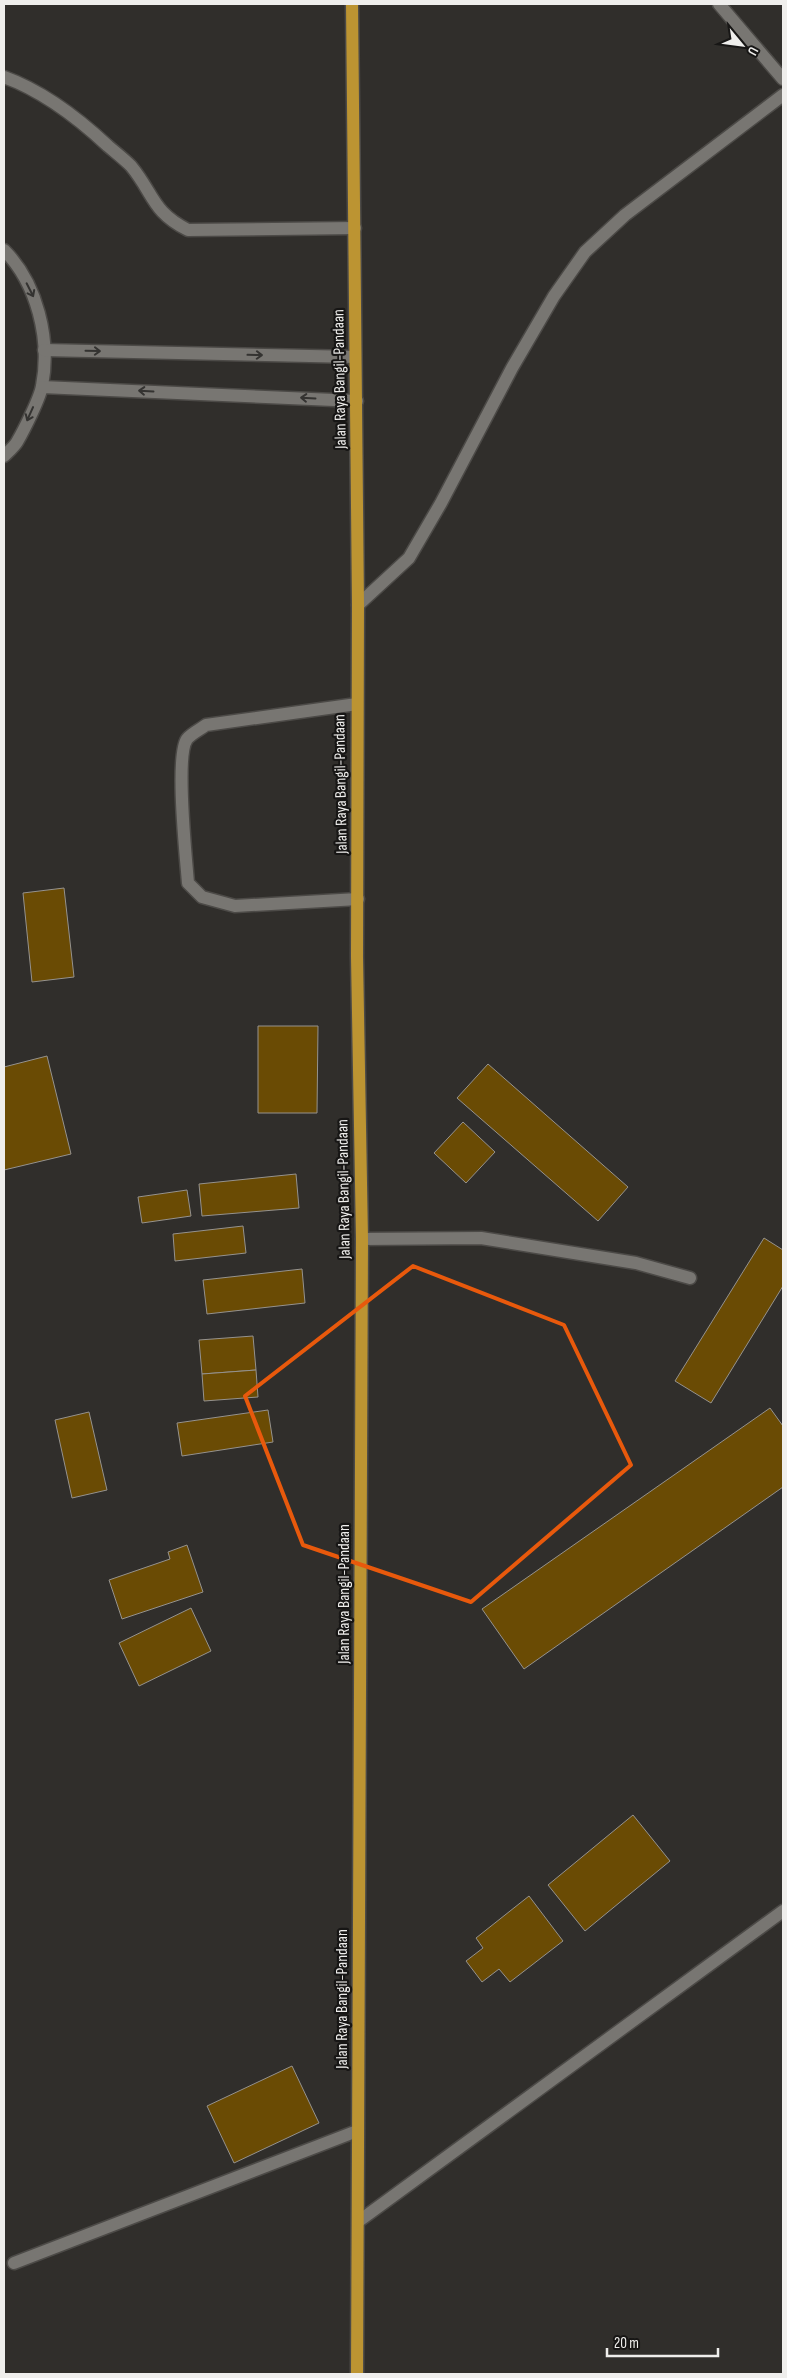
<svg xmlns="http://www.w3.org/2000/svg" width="787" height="2378" viewBox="0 0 787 2378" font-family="'Sofia Sans Condensed',sans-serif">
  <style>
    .building { fill: #6a4b04; stroke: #95928e }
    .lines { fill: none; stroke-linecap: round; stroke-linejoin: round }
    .lane-casing { stroke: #4c4a47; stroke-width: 15 }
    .street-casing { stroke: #4c4a47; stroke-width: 15 }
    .primary-casing { stroke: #4c4a47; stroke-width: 15 }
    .lane { stroke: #787672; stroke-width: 12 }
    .street { stroke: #787672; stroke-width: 12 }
    .primary { stroke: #bc9432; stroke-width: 12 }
    .oneway { stroke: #343331 }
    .marked { fill: none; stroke: #e8590c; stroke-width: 4; stroke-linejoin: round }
    .labels { text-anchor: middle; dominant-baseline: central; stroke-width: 4.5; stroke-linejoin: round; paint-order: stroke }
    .street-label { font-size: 16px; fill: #efeeec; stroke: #171615 }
  </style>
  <rect width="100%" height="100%" fill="#302e2b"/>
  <g class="building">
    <path d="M64,888L74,977L32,982L23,893Z"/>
    <path d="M258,1026H318L317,1113H258Z"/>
    <path d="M47,1056L71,1154L4,1170V1067Z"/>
    <path d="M488,1064L628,1187L598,1221L457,1098Z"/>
    <path d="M463,1122L495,1152L466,1183L434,1153Z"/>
    <path d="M296,1174L299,1208L202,1216L199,1184Z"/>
    <path d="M187,1190L191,1216L142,1223L138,1197Z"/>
    <path d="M243,1226L246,1253L175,1261L173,1234Z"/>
    <path d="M764,1238L783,1250V1286L711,1403L675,1381Z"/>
    <path d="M302,1269L305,1303L207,1314L203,1280Z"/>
    <path d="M253,1336L256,1370L202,1374L199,1340Z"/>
    <path d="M256,1370L258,1397L204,1401L202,1374Z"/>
    <path d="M770,1408L783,1426V1487L524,1669L482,1609Z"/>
    <path d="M268,1410L273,1442L182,1456L177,1423Z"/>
    <path d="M89,1412L107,1490L72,1498L55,1420Z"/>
    <path d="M187,1545L203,1592L122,1619L109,1580L170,1559L168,1552Z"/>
    <path d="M191,1608L211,1651L139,1686L119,1643Z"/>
    <path d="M633,1815L670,1861L585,1931L548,1885Z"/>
    <path d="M529,1896L563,1941L510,1982L499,1969L482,1982L466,1961L483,1948L476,1938Z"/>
    <path d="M292,2066L319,2123L234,2163L207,2106Z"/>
  </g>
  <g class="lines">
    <g class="lane-casing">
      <g id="lane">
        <path d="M4,250C37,283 51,339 42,386C40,398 24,430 17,442C14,447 8,452 4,456"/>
        <path d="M44,350L355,357"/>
        <path d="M42,387L357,401"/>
        <path d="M357,704L206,725C201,729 192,733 187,739C175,756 186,857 188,883L202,897L235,906L358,899"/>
        <path d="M14,2263L357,2131"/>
      </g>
    </g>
    <g class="street-casing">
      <g id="street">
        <path d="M719,4L783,79"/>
        <path d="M4,77C43,91 78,118 108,146C115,152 124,159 131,166C154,194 152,212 188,230L355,228"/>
        <path d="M358,605L409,558L441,503L512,368L554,296L585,252L625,215L783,95"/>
        <path d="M362,1239L481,1238L636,1263L690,1278"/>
        <path d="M359,2221L783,1911"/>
      </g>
    </g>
    <g class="primary-casing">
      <path id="primary" d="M352,4L358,605L357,957L362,1239L357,2374"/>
    </g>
    <use href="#lane" class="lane"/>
    <use href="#street" class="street"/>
    <use href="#primary" class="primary"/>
  </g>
  <defs><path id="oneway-shaft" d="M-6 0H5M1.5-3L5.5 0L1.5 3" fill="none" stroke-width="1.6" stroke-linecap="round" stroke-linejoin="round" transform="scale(1.25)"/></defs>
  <g class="oneway">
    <use href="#oneway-shaft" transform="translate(30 290) rotate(63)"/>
    <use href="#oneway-shaft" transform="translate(93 351) rotate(1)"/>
    <use href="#oneway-shaft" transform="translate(255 355) rotate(1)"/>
    <use href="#oneway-shaft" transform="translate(146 391) rotate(-177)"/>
    <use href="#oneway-shaft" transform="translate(308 398) rotate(-177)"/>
    <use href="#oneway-shaft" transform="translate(30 414) rotate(114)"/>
  </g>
  <path class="marked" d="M413,1266L564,1325L631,1465L471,1602L303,1545L245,1396Z"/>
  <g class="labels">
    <g class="street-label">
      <text transform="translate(340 379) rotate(-91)">Jalan Raya Bangil-Pandaan</text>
      <text transform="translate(341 784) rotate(-91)">Jalan Raya Bangil-Pandaan</text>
      <text transform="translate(344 1189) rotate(-91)">Jalan Raya Bangil-Pandaan</text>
      <text transform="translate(344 1594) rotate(-90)">Jalan Raya Bangil-Pandaan</text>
      <text transform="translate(342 1999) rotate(-90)">Jalan Raya Bangil-Pandaan</text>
    </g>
  </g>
  <rect width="787" height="2378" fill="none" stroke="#efeeec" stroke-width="10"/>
  <g transform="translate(742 45) rotate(119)" stroke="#171615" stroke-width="4" paint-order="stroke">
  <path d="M0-4L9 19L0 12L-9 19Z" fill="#efeeec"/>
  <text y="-8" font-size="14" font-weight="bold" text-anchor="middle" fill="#efeeec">U</text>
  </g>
  <path d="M607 2348v8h111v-8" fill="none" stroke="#efeeec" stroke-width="2.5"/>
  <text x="614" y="2348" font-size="15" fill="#efeeec" stroke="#171615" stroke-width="4" paint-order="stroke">20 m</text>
</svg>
